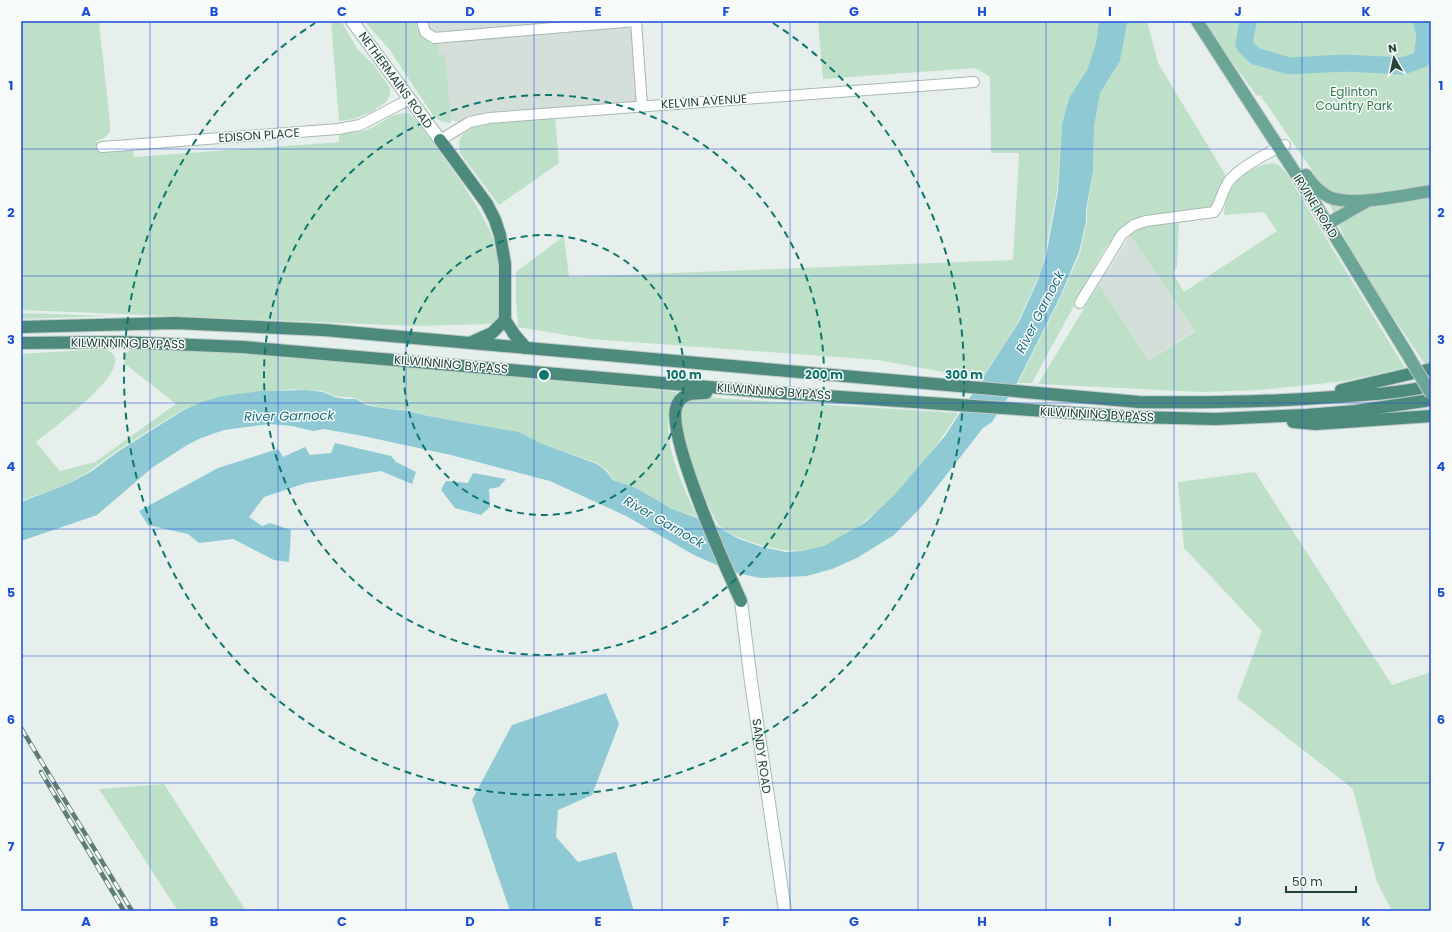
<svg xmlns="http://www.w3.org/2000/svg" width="1452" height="932" viewBox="0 0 1452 932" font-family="Poppins,sans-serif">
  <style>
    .built { fill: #d4dfda }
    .green { fill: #bfe0c8 }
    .water { fill: #8ec9d4 }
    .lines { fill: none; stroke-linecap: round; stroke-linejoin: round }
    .river { stroke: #8ec9d4; stroke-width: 17 }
    .minor-casing { stroke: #a8b8b2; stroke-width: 12 }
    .secondary-casing { stroke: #a4bbb3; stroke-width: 14 }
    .primary-casing { stroke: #c2cac8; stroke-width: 14 }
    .trunk-casing { stroke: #c2cac8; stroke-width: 14 }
    .minor { stroke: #fff; stroke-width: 10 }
    .secondary { stroke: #fff; stroke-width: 12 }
    .primary { stroke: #6aa596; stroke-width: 12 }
    .trunk { stroke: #4c8a7c; stroke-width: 12 }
    .rail-casing { stroke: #5f7d75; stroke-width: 4.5 }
    .rail { stroke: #f7fbf9; stroke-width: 3; stroke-dasharray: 9; stroke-linecap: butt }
    .primary-bridge-casing { stroke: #c2cac8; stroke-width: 14; stroke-linecap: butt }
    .primary-bridge { stroke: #6aa596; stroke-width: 12 }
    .grid { fill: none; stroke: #1d4ed8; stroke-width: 1; stroke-opacity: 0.55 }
    .ring { fill: none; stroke: #0f766e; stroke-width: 2; stroke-dasharray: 7 5 }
    .labels { text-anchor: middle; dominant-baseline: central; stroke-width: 3; stroke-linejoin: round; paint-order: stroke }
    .street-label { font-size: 12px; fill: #24423a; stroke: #f7fbf9 }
    .park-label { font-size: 12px; fill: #2d7a4b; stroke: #f7fbf9 }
    .water-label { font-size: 13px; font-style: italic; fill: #1c6f80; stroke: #f7fbf9 }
    .centre { fill: #0f766e; stroke: #f7fbf9; stroke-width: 2 }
    .ring-label { font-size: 12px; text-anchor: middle; font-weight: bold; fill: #0f766e; stroke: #f7fbf9; stroke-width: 3; stroke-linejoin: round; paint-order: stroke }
    .neatline { fill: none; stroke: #1d4ed8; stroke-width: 1.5 }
    .grid-label { font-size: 13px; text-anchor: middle; font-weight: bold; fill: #1d4ed8 }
  </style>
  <rect width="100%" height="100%" fill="#e6efeb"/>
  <g class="built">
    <path d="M411,21H641L647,111L476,125L448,120Z"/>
    <path d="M1130,235L1195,330L1149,361L1099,284Z"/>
  </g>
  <g class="green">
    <path d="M21,21H128L99,23L110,123V132L104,138L97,141L98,152L133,149L134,157L339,142V134C350,133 362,133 371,128C385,121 393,112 409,113L417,121C442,156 498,224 500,266C501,283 499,301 498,319L490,324L414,326L21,310Z"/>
    <path d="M331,21H341L358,50L373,64L390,88V95L385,103L371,112L354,119L339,121Z"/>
    <path d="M364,21H415C418,33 425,41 438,43L439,55H445L451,123L443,122L434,117L389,49Z"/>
    <path d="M818,21H1099L1096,43L1087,70L1069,98L1062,124L1057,191L1042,269L1019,320L1004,345L981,379L878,360L590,339L518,327L516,300V272L564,236L569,277L1013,260L1019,153H991L990,77L975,68L823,79Z"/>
    <path d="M1127,21H1147L1158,63L1225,174L1217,199L1211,210L1131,221C1105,239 1092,272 1078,299C1062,327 1047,355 1032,383H1018L1061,297L1080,253L1087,221V210L1093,171L1094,127L1100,93L1120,61Z"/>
    <path d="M1205,21H1431V363L1425,364L1382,301L1346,241L1320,182L1265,102L1260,95L1257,96L1227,55Z"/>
    <path d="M555,117L559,163L499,205L460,153L459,141L462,135L476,125Z"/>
    <path d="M1272,163L1279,165L1287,174L1405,368L1345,381L1261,390L1202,392L1038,384L1099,284L1149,361L1195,331L1130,235L1144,226L1179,221L1177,266L1173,273L1184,292L1277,231L1264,212L1224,215C1225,187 1245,167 1272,163Z"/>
    <path d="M21,313L111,316L21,319Z"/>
    <path d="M134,348L206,350L465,371L677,392C654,430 681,480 697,517L670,508L638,489L623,485L613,479L607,470L597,463L540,443L519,432L428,416L409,410L382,408L367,404L356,398L334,396L323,391L291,389L222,396L182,410L118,450L91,470L70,483L21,501V354L103,349C150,360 48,432 36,442L60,471L95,462L176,404L124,363L126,353Z"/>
    <path d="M702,397L958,413C929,460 876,525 824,546C802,554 780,551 758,544C748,541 724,533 718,524C708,508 696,475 690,457C684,438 675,417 687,399Z"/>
    <path d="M1255,472L1392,685L1431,672V911H1392L1377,882L1353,789L1237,698L1262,631L1184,548L1178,482Z"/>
    <path d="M164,784L246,911H178L99,789Z"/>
  </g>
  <g class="water">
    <path d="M1099,21H1127V23L1120,61L1100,93L1094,127L1093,171L1086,210V221L1079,252L1060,297L1016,385L992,422L983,428L922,506L894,535L857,558L832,569L807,576L760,578L733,572L694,555L626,516L550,481L451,455L363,436L324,429L313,431L292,426L269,424L224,430L201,438L187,445L153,467L97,515L21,541V502L70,483L92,471L119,451L182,411L202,402L222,396L262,391L306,390L323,392L334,397L345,399H356L366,405L382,408L409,411L428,416L519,432L540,443L597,464L606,471L613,480L638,489L670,508L713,524L739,539L762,547L786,552L802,551L824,546L866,522L895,494L945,436L1019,322L1038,280L1046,256L1058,191L1062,124L1069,98L1087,70L1096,43Z"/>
    <path d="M335,443L391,456L396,462L416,472L412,484L381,471L306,483L264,497L249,517L262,526L270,523L291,530L289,562L274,560L233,539L199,543L188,534L148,525L139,511L218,468L278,449L283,457L305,447L310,455L331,453Z"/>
    <path d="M473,473L506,479L499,487L489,489L490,507L481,515L455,508L441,490L446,481L468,483Z"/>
    <path d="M606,693L619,724L592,795L558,810L556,837L578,862L616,852L634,911H510L472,800L512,725Z"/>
  </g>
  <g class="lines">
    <path class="river" d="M1248,21L1244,45L1255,56L1289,66L1345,63L1403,66L1422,59L1425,34L1421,21"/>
    <g class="minor-casing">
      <g id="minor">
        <path d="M422,21L425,32L434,38L636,21"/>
        <path d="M636,21L642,106"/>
        <path d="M440,140L470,122L489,118L974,82"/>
        <path d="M102,147L338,129L360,125L410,99"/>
        <path d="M1080,303L1122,234L1134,225L1146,221L1214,212C1221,203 1222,190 1229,181C1240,167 1269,152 1285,145"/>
      </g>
    </g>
    <g class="secondary-casing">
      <g id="secondary">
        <path d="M352,21L440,140"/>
        <path d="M741,601L751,682L785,911"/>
      </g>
    </g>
    <g class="primary-casing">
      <g id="primary">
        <path d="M1197,21L1314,202L1406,352"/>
        <path d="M1306,175C1312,184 1319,192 1329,197C1352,207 1405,195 1431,191"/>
        <path d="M1327,224L1367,201"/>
      </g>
    </g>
    <g class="trunk-casing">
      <g id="trunk">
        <path d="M440,140L487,204L495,220L500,235L505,264V320L514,334L526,348"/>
        <path d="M21,327L175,323L324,330L1139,402C1205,403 1269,402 1334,397C1367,395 1399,393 1431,386"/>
        <path d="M472,342L492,333L505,320"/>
        <path d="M21,343L120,342L243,347L767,392L1134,417L1215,419L1306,415L1356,411L1431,400"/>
        <path d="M1341,390L1431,369"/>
        <path d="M706,393C693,393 680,393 676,408C668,439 726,568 741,601"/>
        <path d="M1293,422L1316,424L1431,416"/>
      </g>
    </g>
    <use href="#minor" class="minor"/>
    <use href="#secondary" class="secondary"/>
    <use href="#primary" class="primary"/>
    <use href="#trunk" class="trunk"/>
    <g class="rail-casing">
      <g id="rail">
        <path d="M21,728L132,911"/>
        <path d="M41,772L124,911"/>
      </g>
    </g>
    <use href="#rail" class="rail"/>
    <g class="primary-bridge-casing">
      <path id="primary-bridge" d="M1406,352L1431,394"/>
    </g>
    <use href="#primary-bridge" class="primary-bridge"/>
  </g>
  <path class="grid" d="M150,21V911M278,21V911M406,21V911M534,21V911M662,21V911M790,21V911M918,21V911M1046,21V911M1174,21V911M1302,21V911M21,149H1431M21,276H1431M21,403H1431M21,529H1431M21,656H1431M21,783H1431"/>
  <g class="ring">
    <circle cx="544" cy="375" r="140"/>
    <circle cx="544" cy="375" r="280"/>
    <path d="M773 23A420 420 0 1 1 315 23"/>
  </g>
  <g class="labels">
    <g class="street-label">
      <text transform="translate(396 80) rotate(54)">NETHERMAINS ROAD</text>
      <text transform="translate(704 101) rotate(-4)">KELVIN AVENUE</text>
      <text transform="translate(259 135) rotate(-4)">EDISON PLACE</text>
      <text transform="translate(1316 206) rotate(58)">IRVINE ROAD</text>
      <text transform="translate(128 343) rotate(1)">KILWINNING BYPASS</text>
      <text transform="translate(451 364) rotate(5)">KILWINNING BYPASS</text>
      <text transform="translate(774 391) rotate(4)">KILWINNING BYPASS</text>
      <text transform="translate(1097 414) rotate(3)">KILWINNING BYPASS</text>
      <text transform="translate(762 756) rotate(82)">SANDY ROAD</text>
    </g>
    <g class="park-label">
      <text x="1354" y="91">Eglinton<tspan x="1354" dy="14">Country Park</tspan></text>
    </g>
    <g class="water-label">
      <text transform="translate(1040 312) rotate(-63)">River Garnock</text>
      <text transform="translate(289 416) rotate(-1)">River Garnock</text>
      <text transform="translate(664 522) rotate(30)">River Garnock</text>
    </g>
  </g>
  <circle cx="544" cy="375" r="6" class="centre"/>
  <g class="ring-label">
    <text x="684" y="379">100 m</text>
    <text x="824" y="379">200 m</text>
    <text x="964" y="379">300 m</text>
  </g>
  <rect width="1452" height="932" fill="none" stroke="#f7fbf9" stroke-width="44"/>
  <g transform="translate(1394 58) rotate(351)" stroke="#f7fbf9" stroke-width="3" paint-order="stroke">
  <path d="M0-3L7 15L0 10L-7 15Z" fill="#24423a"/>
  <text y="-6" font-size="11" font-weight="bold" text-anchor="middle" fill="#24423a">N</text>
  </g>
  <path d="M1286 886v6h70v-6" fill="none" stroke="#24423a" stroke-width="2"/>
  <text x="1292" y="886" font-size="12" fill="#24423a" stroke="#f7fbf9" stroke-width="3" paint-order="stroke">50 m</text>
  <rect x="22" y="22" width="1408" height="888" class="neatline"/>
  <g class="grid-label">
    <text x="86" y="16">A</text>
    <text x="214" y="16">B</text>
    <text x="342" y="16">C</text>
    <text x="470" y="16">D</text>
    <text x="598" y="16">E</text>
    <text x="726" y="16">F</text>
    <text x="854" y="16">G</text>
    <text x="982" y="16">H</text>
    <text x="1110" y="16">I</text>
    <text x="1238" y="16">J</text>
    <text x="1366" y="16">K</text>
    <text x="11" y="90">1</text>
    <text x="1441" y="90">1</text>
    <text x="11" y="217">2</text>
    <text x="1441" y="217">2</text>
    <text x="11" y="344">3</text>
    <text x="1441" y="344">3</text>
    <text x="11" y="471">4</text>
    <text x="1441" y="471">4</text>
    <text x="11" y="597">5</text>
    <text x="1441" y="597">5</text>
    <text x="11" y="724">6</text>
    <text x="1441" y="724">6</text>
    <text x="11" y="851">7</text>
    <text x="1441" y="851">7</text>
    <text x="86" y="926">A</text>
    <text x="214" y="926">B</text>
    <text x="342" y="926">C</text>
    <text x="470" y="926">D</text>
    <text x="598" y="926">E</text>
    <text x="726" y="926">F</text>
    <text x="854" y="926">G</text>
    <text x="982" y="926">H</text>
    <text x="1110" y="926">I</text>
    <text x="1238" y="926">J</text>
    <text x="1366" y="926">K</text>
  </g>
</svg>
